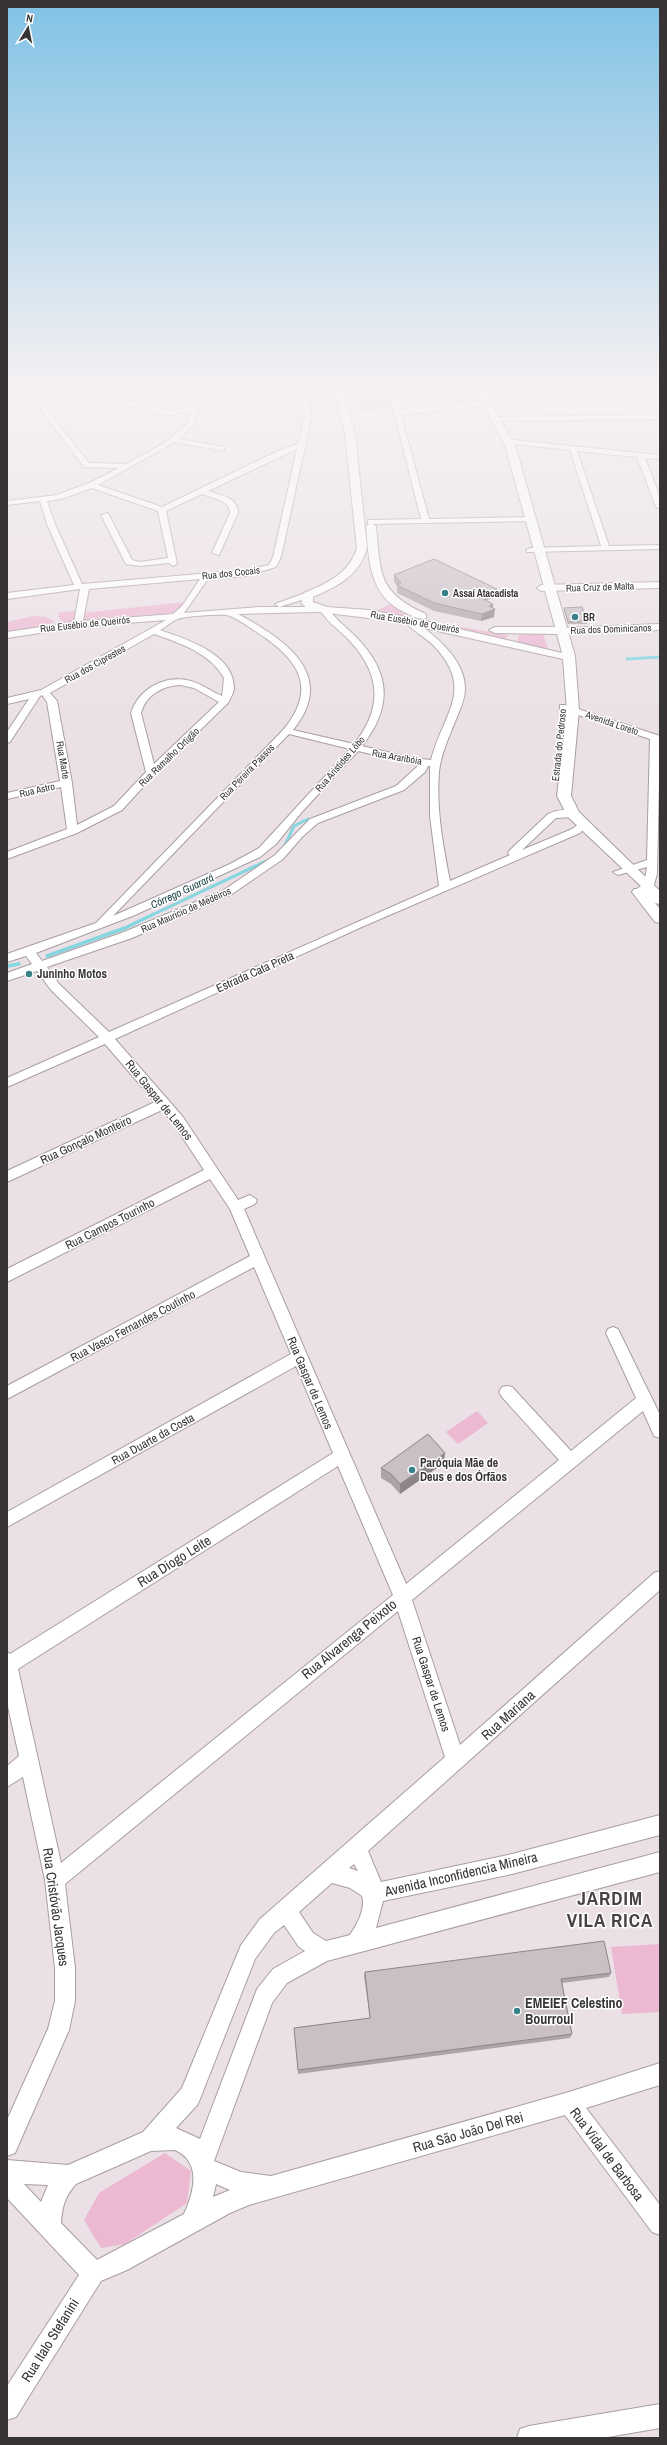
<svg xmlns="http://www.w3.org/2000/svg" width="667" height="2445" viewBox="0 0 667 2445" font-family="'Archivo Narrow',sans-serif">
  <style>
    .green { fill: #ecb8d2 }
    .lines { fill: none; stroke-linecap: round; stroke-linejoin: round }
    .stream-far1 { stroke: #86d6e0; stroke-width: 3 }
    .stream { stroke: #86d6e0; stroke-width: 3.5 }
    .minor-casing { stroke: #a89ea2; stroke-width: 2 }
    .major-casing { stroke: #a89ea2; stroke-width: 2 }
    .minor { fill: #fff; fill-rule: evenodd }
    .major { fill: #fff; fill-rule: evenodd }
    .wall { fill: #ada4a9 }
    .shaded-wall { fill: #8d8689 }
    .building { fill: #c9bfc4; stroke: #8d8689 }
    .poi-dot { fill: #398189; stroke: #fff; stroke-width: 1.5 }
    .labels { text-anchor: middle; dominant-baseline: central; stroke-width: 3; stroke-linejoin: round; paint-order: stroke }
    .far-street-label { font-size: 10px; fill: #383436; stroke: #fff }
    .far-poi-label { font-size: 10px; font-weight: bold; fill: #383436; stroke: #fff; text-anchor: start }
    .far-water-label { font-size: 11px; font-style: italic; fill: #1a4045; stroke: #fff }
    .street-label { font-size: 12px; fill: #383436; stroke: #fff }
    .poi-label { font-size: 12px; font-weight: bold; fill: #383436; stroke: #fff; text-anchor: start }
    .near-street-label { font-size: 14px; fill: #383436; stroke: #fff }
    .near-poi-label { font-size: 14px; font-weight: bold; fill: #383436; stroke: #fff; text-anchor: start }
    .near-district-label { font-size: 19px; font-weight: bold; letter-spacing: 1px; fill: #4a4145; stroke: #fff }
  </style>
  <rect width="100%" height="100%" fill="#eae0e5"/>
  <g class="green">
    <path d="M184,602L178,611L173,613L83,620V613Z"/>
    <path d="M390,604L407,614L432,622L508,635L506,639H503L374,612Z"/>
    <path d="M76,611L75,621L64,623L58,617L59,612Z"/>
    <path d="M33,616L45,617L55,621L50,625L7,633V622Z"/>
    <path d="M524,634H543L548,648L546,650L518,642V636Z"/>
    <path d="M477,1411L488,1423L458,1444L446,1432Z"/>
    <path d="M660,1944V2012L622,2014L611,1947Z"/>
    <path d="M165,2153L191,2171L187,2203L125,2244L101,2248L84,2220L99,2193Z"/>
  </g>
  <g class="lines">
    <g class="stream-far1">
      <path d="M627,659L660,657"/>
      <path d="M285,845L294,826L308,819"/>
      <path d="M152,915L266,861"/>
    </g>
    <g class="stream">
      <path d="M47,956L125,928L154,914"/>
      <path d="M7,966L19,964"/>
    </g>
    <g class="minor-casing">
      <g id="minor">
        <path d="M25,389H31L89,463L126,464L163,444L187,424L191,411L170,415L115,402L108,398L102,389H108L117,398L170,411L195,406L239,392L237,389L245,390L243,394L199,409L192,426L179,439L224,447V451L175,442L98,485L162,507L282,449L298,444L305,418L301,389H307L311,418L281,557L276,567L246,576L208,579L184,613L259,607H327C335,619 345,626 355,636C391,672 393,706 362,746L412,758L431,760C443,713 476,689 433,645C424,636 411,630 403,620L410,618C432,633 465,658 465,688C465,698 461,708 457,717C450,735 441,753 439,772C436,808 443,846 450,881L510,855L508,853L509,851L548,814C557,810 571,807 578,814L573,817L556,818L522,850L572,829L583,821L588,824L580,833L364,926L115,1039L183,1117L238,1200L250,1195L257,1200L255,1204L244,1209L406,1584L559,1460L502,1397L499,1392L502,1387L507,1386L512,1387L571,1451L636,1398L606,1333L608,1329L613,1327L618,1329L660,1415V1438L654,1436L643,1411L412,1600L460,1745L654,1573L660,1571V1590L368,1851L381,1882L512,1854L660,1815V1835L512,1874L383,1901L376,1928L660,1852V1872L327,1961L287,1983L272,2003L214,2161L241,2172L271,2176L569,2092L660,2063V2085L586,2108L660,2205V2235L652,2232L565,2115L249,2205L230,2213L127,2270L101,2281L16,2417L7,2420V2386L79,2275L7,2198V2160L68,2165L143,2132L182,2088L241,1945L260,1919L445,1757L398,1611L65,1884L75,1968V2001L69,2030L15,2153L7,2156V2120L48,2029L55,2001V1968L45,1880L23,1777L7,1787V1766L19,1756L7,1702V1652L10,1654L333,1453L296,1366L7,1527V1512L291,1354L254,1267L7,1399V1386L250,1256L230,1209L210,1179L7,1282V1269L204,1170L173,1123L162,1110L7,1182V1171L155,1102L105,1044L7,1087V1078L99,1037L51,990L37,971L7,981V973L32,964L26,956L7,962V954L96,923L284,729C318,687 298,659 258,633C249,627 237,618 227,615C219,614 185,616 178,619C173,620 166,627 160,630C186,639 235,654 234,689C233,694 230,699 228,703L155,774L122,810L77,833L7,859V852L67,829L61,787L7,799V793L60,781L47,702L42,695L40,696L10,742L7,743V732L29,699L7,704V698L41,690L166,620L87,626L7,638V632L74,622L80,589L7,599V593L74,585L47,524L40,501L7,505V501L57,495L89,483L119,468L84,467ZM297,449L273,557L269,565L246,570L82,584L55,524L47,501L61,499L92,488L158,511L168,558L140,562L132,560L108,513L101,515L126,564L140,566L169,563L173,566L177,564L166,511L202,494C212,498 230,500 230,513L212,553L219,555L238,513C238,497 220,495 208,491ZM200,579L182,606L173,614L83,621L89,589ZM320,610C327,622 339,630 349,640C381,674 383,708 354,744L293,730C338,675 285,639 238,614L316,612ZM154,634C180,643 210,653 224,678L222,696C212,692 202,684 191,681C166,674 139,688 131,713L146,772L114,806L77,825L72,783L57,701L50,693ZM180,685L194,688L219,702L154,764L141,713C146,695 162,686 180,685ZM289,734L350,749L259,848L230,864L113,916ZM358,751L419,765L396,786L310,819L275,855L224,890L124,932L42,961L36,953L135,915L260,857L276,844L301,813ZM428,766H430V816L439,886L109,1032L59,984L47,967L132,938L232,894L283,859L302,837L318,823L404,790L425,772ZM338,1466L393,1595L61,1863L18,1669ZM354,1864L358,1871L349,1868ZM332,1883L350,1888L362,1896C366,1909 357,1924 350,1935L326,1941L313,1933L299,1912ZM284,1925L299,1947L305,1951L273,1969L257,1989L200,2139L176,2128L198,2104L255,1959L274,1933ZM175,2150C202,2162 194,2192 184,2214L97,2260L61,2223C62,2207 65,2196 76,2184L151,2151ZM24,2184L48,2185L41,2202ZM216,2184L230,2190L213,2197Z"/>
        <path d="M549,389H555L560,405H556Z"/>
        <path d="M660,389V391C651,393 636,398 629,393Z"/>
        <path d="M397,410L400,412L429,519L531,517L535,519L534,521L368,524V520H371L421,519L394,412Z"/>
        <path d="M660,415V419L497,421L494,419L497,417Z"/>
        <path d="M503,439L660,455V459L645,458L660,497V509L656,507L637,457L577,451L609,546L660,545V549L527,552L526,550L530,548L601,546L570,450L506,443L502,441Z"/>
        <path d="M660,582V588L541,591L537,588L541,585Z"/>
        <path d="M308,592L311,593V597L279,607L275,604Z"/>
        <path d="M660,624V630L562,634L558,631L562,628Z"/>
        <path d="M560,705H566L660,736L657,874L653,888L638,895L632,892L644,884L647,867L618,875L613,872L647,860L650,739L560,709Z"/>
        <path d="M660,2404V2428L602,2438H517L520,2429L529,2426Z"/>
      </g>
    </g>
    <g class="major-casing">
      <g id="major">
        <path d="M334,389H342L355,433L367,548C359,576 338,586 313,597V602L327,607L369,610L417,619L562,653L557,634L495,633L489,630L495,627H555L505,445L484,406L397,415L393,412L389,389H397L401,409L481,401L475,389H483L515,445L575,656L579,710L571,796L579,812L660,891V904L655,903L660,909V923L655,922L632,892L634,889H644L568,817L557,796L567,710L563,659L393,621L319,612L308,609L301,603L304,593C327,583 349,574 357,548L345,433Z"/>
        <path d="M604,389H622L636,393L632,396L608,392Z"/>
        <path d="M371,523L376,526C381,574 377,592 426,614V618C419,620 412,616 406,613C369,597 369,561 366,526Z"/>
      </g>
    </g>
    <use href="#minor" class="minor"/>
    <use href="#major" class="major"/>
  </g>
  <g class="wall">
    <path d="M356,389H387L390,401V409L361,410Z"/>
    <path d="M404,389H425V390Z"/>
    <path d="M394,575L497,589L496,596L486,600L493,604V608L494,617L481,621L434,611L397,593V586L394,582Z"/>
    <path d="M564,608L587,621V624H568L564,610Z"/>
    <path d="M444,1463L400,1494L391,1484L381,1478V1468Z"/>
    <path d="M365,1972L611,1973L609,1977L562,1983L572,2034L570,2038L298,2074L294,2028L370,2018L364,1976Z"/>
  </g>
  <g class="shaded-wall">
    <path d="M497,589L496,596L478,604L479,597Z"/>
    <path d="M493,604L492,610L495,609L494,617L481,621L482,614L489,606Z"/>
    <path d="M445,1453L444,1463L400,1494V1484Z"/>
  </g>
  <g class="building">
    <path d="M358,389H387L390,401L361,402Z"/>
    <path d="M434,559L497,589L479,597L493,604L489,606L495,609L482,614L434,603L397,585L401,583L394,575Z"/>
    <path d="M582,607L587,621L568,622L564,608Z"/>
    <path d="M428,1434L445,1453L400,1484L391,1474L381,1468Z"/>
    <path d="M604,1941L611,1973L561,1979L572,2034L298,2070L294,2028L370,2018L365,1972Z"/>
  </g>
  <linearGradient id="sky" x2="0" y2="1"><stop stop-color="#81c2e5"/><stop offset="0.53" stop-color="#f6f1f3"/><stop offset="1" stop-color="#f6f1f3" stop-opacity="0"/></linearGradient>
  <rect width="667" height="731" fill="url(#sky)"/>
  <g class="poi-dot">
    <circle cx="445" cy="593" r="4"/>
    <circle cx="575" cy="617" r="4"/>
    <circle cx="29" cy="974" r="4"/>
    <circle cx="412" cy="1470" r="4"/>
    <circle cx="517" cy="2011" r="4"/>
  </g>
  <g class="labels">
    <g class="far-street-label">
      <text transform="translate(231 573) rotate(-6)">Rua dos Cocais</text>
      <text transform="translate(600 587) rotate(-2)">Rua Cruz de Malta</text>
      <text transform="translate(415 622) rotate(10)">Rua Eusébio de Queirós</text>
      <text transform="translate(85 624) rotate(-6)">Rua Eusébio de Queirós</text>
      <text transform="translate(611 629) rotate(-2)">Rua dos Dominicanos</text>
      <text transform="translate(95 664) rotate(-29)">Rua dos Ciprestes</text>
      <text transform="translate(612 723) rotate(19)">Avenida Loreto</text>
      <text transform="translate(559 745) rotate(-84)">Estrada do Pedroso</text>
      <text transform="translate(169 757) rotate(-44)">Rua Ramalho Ortigão</text>
      <text transform="translate(397 757) rotate(10)">Rua Araribóia</text>
      <text transform="translate(63 760) rotate(80)">Rua Marte</text>
      <text transform="translate(340 764) rotate(-49)">Rua Aristídes Lôbo</text>
      <text transform="translate(247 772) rotate(-46)">Rua Pereira Passos</text>
      <text transform="translate(37 790) rotate(-13)">Rua Astro</text>
      <text transform="translate(186 910) rotate(-24)">Rua Mauricio de Medeiros</text>
    </g>
    <g class="far-poi-label">
      <text x="453" y="593">Assaí Atacadista</text>
      <text x="583" y="617">BR</text>
    </g>
    <g class="far-water-label">
      <text transform="translate(182 891) rotate(-25)">Córrego Guarará</text>
    </g>
    <g class="street-label">
      <text transform="translate(255 972) rotate(-24)">Estrada Cata Preta</text>
      <text transform="translate(159 1100) rotate(51)">Rua Gaspar de Lemos</text>
      <text transform="translate(86 1140) rotate(-25)">Rua Gonçalo Monteiro</text>
      <text transform="translate(110 1224) rotate(-27)">Rua Campos Tourinho</text>
      <text transform="translate(133 1326) rotate(-28)">Rua Vasco Fernandes Coutinho</text>
      <text transform="translate(310 1383) rotate(67)">Rua Gaspar de Lemos</text>
      <text transform="translate(153 1439) rotate(-29)">Rua Duarte da Costa</text>
      <text transform="translate(431 1684) rotate(72)">Rua Gaspar de Lemos</text>
    </g>
    <g class="poi-label">
      <text x="37" y="974">Juninho Motos</text>
      <text x="420" y="1463">Paróquia Mãe de<tspan x="420" dy="14">Deus e dos Órfãos</tspan></text>
    </g>
    <g class="near-street-label">
      <text transform="translate(174 1561) rotate(-32)">Rua Diogo Leite</text>
      <text transform="translate(349 1639) rotate(-39)">Rua Alvarenga Peixoto</text>
      <text transform="translate(508 1715) rotate(-42)">Rua Mariana</text>
      <text transform="translate(461 1874) rotate(-13)">Avenida Inconfidencia Mineira</text>
      <text transform="translate(56 1907) rotate(82)">Rua Cristóvão Jacques</text>
      <text transform="translate(468 2132) rotate(-16)">Rua São João Del Rei</text>
      <text transform="translate(607 2154) rotate(53)">Rua Vidal de Barbosa</text>
      <text transform="translate(50 2340) rotate(-58)">Rua Italo Stefanini</text>
    </g>
    <g class="near-poi-label">
      <text x="525" y="2003">EMEIEF Celestino<tspan x="525" dy="16">Bourroul</tspan></text>
    </g>
    <g class="near-district-label">
      <text x="610" y="1898">JARDIM<tspan x="610" dy="22">VILA RICA</tspan></text>
    </g>
  </g>
  <rect width="667" height="2445" fill="none" stroke="#383436" stroke-width="16"/>
  <g transform="translate(28 28) rotate(10)" stroke="#ffffff" stroke-width="3" paint-order="stroke">
  <path d="M0-3L7 15L0 10L-7 15Z" fill="#383436"/>
  <text y="-6" font-size="11" font-weight="bold" text-anchor="middle" fill="#383436">N</text>
  </g>
</svg>
